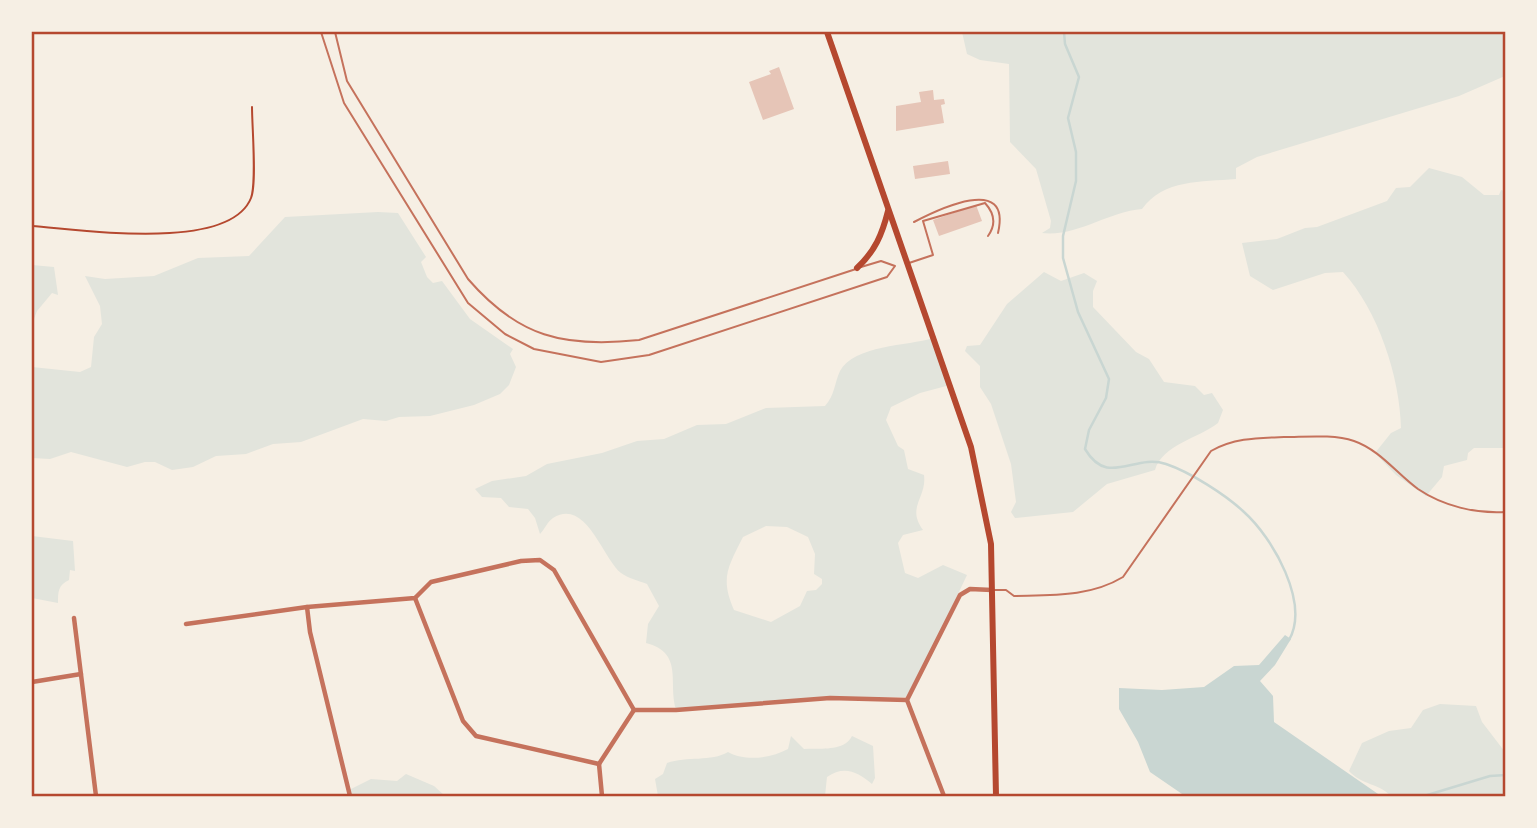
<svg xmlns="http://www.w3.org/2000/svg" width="1537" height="828" viewBox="0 0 1537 828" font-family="'Roboto Condensed',sans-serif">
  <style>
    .green { fill: #e2e4dc; fill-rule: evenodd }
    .water { fill: #c9d6d2 }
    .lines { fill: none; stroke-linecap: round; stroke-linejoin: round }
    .stream { stroke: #c9d6d2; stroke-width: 2.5 }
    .building { fill: #e6c5b7 }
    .path { stroke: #b5482f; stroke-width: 2 }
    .service { stroke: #c5725c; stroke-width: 2 }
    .minor { stroke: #c5725c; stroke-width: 4.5 }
    .primary { stroke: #b5482f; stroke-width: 6 }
    .neatline { fill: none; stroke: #b5482f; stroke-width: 2.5 }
  </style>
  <rect width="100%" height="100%" fill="#f6efe4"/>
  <g class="green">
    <path d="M962,32H1505V76L1459,96L1257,157L1236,168V179C1201,182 1164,179 1142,209C1107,212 1077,237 1042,233L1050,228L1051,221L1036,169L1010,142L1009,64L980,60L967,54Z"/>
    <path d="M1429,168L1462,177L1484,195H1499L1501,190L1505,191V448H1474L1468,453L1467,460L1444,466L1442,477L1426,496L1396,475L1375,453L1391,433L1401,428C1400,377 1378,310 1343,272L1325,273L1273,290L1250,276L1242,243L1277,239L1305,228L1317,227L1387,201L1396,188L1410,187Z"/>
    <path d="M378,212L398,213L426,257L421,262L427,277L433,283L442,281L470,319L513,349L510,354L516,367L509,385L500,394L474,405L430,416L399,417L386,421L363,419L301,442L273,444L246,454L216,456L193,467L172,470L155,462H145L127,467L71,452L50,459L32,458V367L80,372L91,367L94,337L102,324L100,306L85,276L105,279L154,276L198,258L249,256L285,217Z"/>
    <path d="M32,265L54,267L58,295L52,293L37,311L32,324Z"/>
    <path d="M1044,272L1061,281L1084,273L1097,281L1093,291V307L1136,352L1149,359L1164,382L1195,386L1204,395L1212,393L1223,410L1218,423C1199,438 1162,445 1155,470L1107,484L1073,512L1015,518L1011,512L1016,502L1011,464L991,404L980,387V366L965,351L967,346L980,345L1007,304Z"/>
    <path d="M933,338L950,385L920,393L891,407L886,420L898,446L904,450L908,469L924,475C927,498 906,507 923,530L903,535L898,543L905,573L918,578L943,565L967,575L909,697H832L676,709C668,682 684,653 646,643L648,624L659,606L647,584C639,581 628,578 621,573C603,559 586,497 553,518C547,522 545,529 540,534L535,518L528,509L509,507L501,498L482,497L475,489L492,481L526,476L547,464L602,453L637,441L664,439L697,425L726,424L766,408L825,406C835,395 834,384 840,371C854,345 908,346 933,338ZM766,526L787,527L808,537L815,554L814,574L822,579V584L816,590L807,591L800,606L771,622L734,610C720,578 728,567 743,537Z"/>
    <path d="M32,536L73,541L75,571L70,570L69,580C58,585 58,592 58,603L32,598Z"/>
    <path d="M1440,704L1476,706L1482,722L1505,752V796H1391C1378,783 1362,785 1349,771L1362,743L1389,731L1411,728L1423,710Z"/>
    <path d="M791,736L804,749C819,748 844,752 852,736L873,746L875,778L872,784C858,772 844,765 827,777L825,796H658L655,779L663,774L667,763C687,756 711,762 728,752C746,762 771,758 788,749Z"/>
    <path d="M406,774L434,786L445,796H350L349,790L371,779L397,781Z"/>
  </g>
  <path class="water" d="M1285,635L1291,639L1275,665L1260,681L1273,696L1274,722L1381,796H1185L1150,772L1138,742L1119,709V688L1162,690L1204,687L1234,666L1259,665Z"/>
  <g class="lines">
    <g class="stream">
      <path d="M1064,32L1065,44L1079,77L1068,118L1076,152V181L1063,236V258L1078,312L1109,379L1106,398L1089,430L1085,449C1108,488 1134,453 1166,464C1190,472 1226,495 1244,512C1273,538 1310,603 1289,640"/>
      <path d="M1424,796L1490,776L1506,775"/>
    </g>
  </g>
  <g class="building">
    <path d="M779,67L794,109L763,120L749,82L771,74L769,71Z"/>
    <path d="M933,90L934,100L944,99L945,104L941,105L944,123L896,131V106L921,102L919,92Z"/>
    <path d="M948,161L950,174L915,179L913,166Z"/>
    <path d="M976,205L982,221L939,236L933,220Z"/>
  </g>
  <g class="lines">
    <path class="path" d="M32,226C78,229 229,253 251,198C257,183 252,127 252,107"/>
    <g class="service">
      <path d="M321,32L344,103L468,303L505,334L534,349L601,362L649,355L887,277L895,266L881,261L861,267"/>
      <path d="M335,32L347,81L468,279C518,337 564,348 639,340L856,269"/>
      <path d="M914,222C937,210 1012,173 998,233"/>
      <path d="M909,263L933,255L923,221L985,203C995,214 996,225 988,236"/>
      <path d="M993,590H1006L1014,596C1052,595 1090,597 1123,577L1211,451C1234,438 1257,438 1284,437C1305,437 1333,434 1354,441C1380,450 1397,474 1418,489C1443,506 1476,514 1506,512"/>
    </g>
    <g class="minor">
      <path d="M415,598L463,721L476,736L599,764L634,710"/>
      <path d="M307,607L310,632L350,796"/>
      <path d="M74,618L96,796"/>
      <path d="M186,624L307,607L415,598L431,582L521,561L540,560L554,570L634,710"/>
      <path d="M32,682L81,674"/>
      <path d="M634,710H676L830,698L907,700"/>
      <path d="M599,764L602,796"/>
      <path d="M944,796L907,700L960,595L970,589L992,590"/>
    </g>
    <g class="primary">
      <path d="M827,32L971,447L991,544L996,796"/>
      <path d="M857,268C875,251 882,235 888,211"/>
    </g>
  </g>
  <rect width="1537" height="828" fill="none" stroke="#f6efe4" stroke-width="66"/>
  <rect x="33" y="33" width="1471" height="762" class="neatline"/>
</svg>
